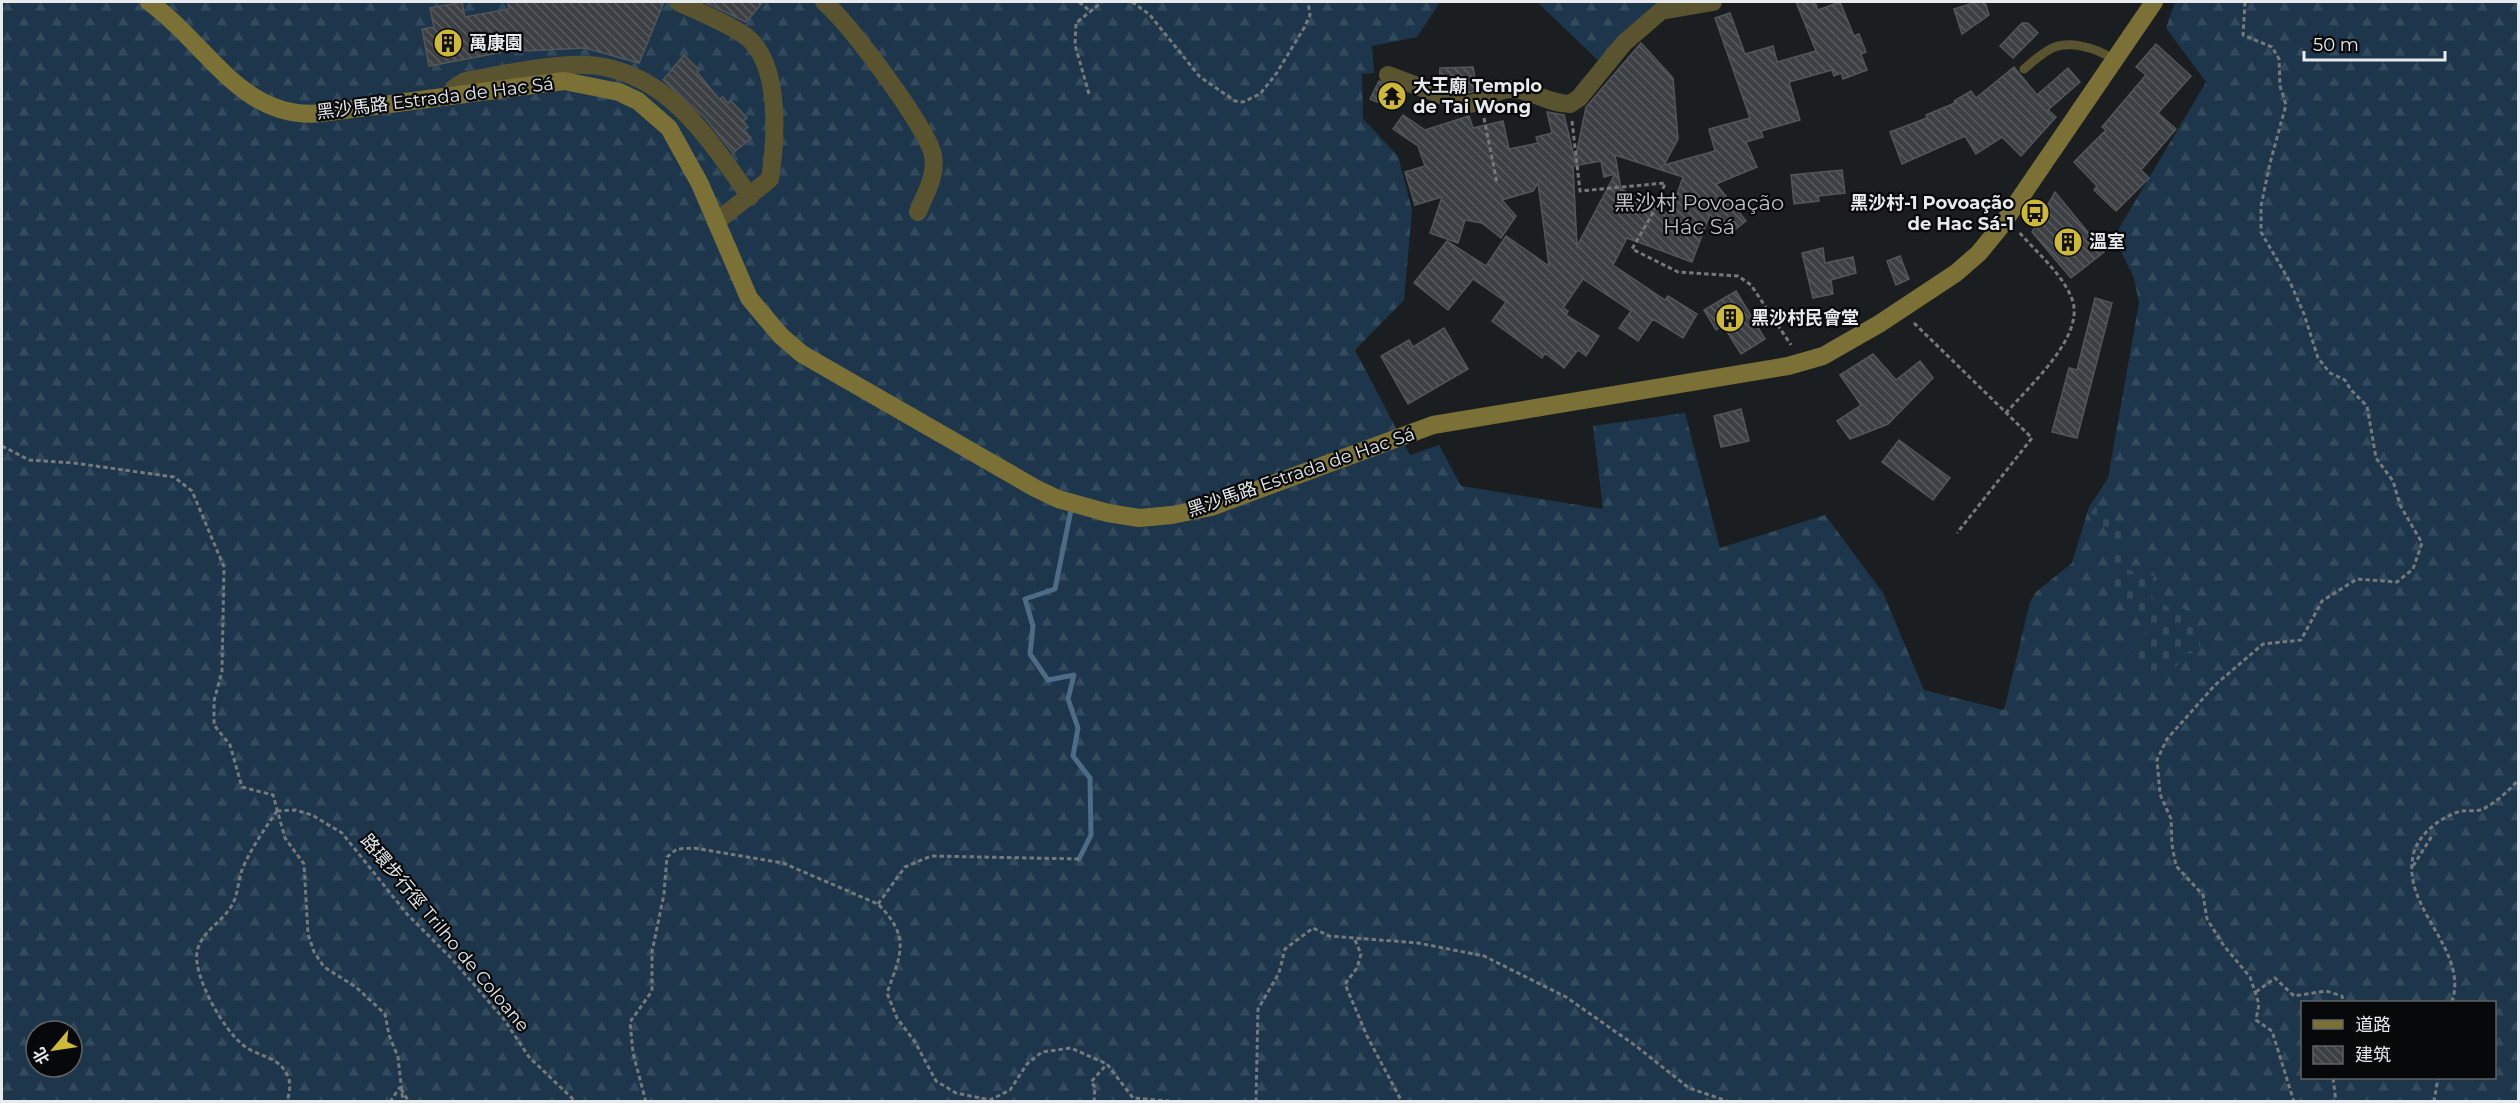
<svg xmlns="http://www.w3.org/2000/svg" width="2520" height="1103" viewBox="0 0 2520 1103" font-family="Montserrat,'Noto Sans SC',sans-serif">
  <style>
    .forest { fill: url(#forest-firs); fill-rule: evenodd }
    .cemetery { fill: url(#cemetery-stones) }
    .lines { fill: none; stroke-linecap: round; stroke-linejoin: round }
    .stream { stroke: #4c6b87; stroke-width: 5 }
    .building { fill: url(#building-back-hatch); stroke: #51565a; stroke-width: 1.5; fill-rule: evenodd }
    .path { stroke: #75797c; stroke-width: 3; stroke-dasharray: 4.5 3; stroke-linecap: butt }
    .service { stroke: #595330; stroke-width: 9 }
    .minor { stroke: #595330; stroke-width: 18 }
    .secondary { stroke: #7b7137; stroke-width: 18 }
    .labels { text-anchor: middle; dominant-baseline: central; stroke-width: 4.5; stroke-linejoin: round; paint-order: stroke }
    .poi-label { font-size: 18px; font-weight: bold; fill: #e8ebee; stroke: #060809; text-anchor: start }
    .street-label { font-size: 18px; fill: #e8ebee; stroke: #060809 }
    .quarter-label { font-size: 21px; fill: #bbc1c6; stroke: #060809 }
  </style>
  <defs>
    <pattern id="forest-firs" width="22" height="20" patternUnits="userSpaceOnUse" patternTransform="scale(1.5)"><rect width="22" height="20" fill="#1d364c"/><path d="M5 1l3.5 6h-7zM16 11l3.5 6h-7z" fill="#334a5d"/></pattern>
    <pattern id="cemetery-stones" width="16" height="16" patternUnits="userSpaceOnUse" patternTransform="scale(1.5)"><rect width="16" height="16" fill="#1d364c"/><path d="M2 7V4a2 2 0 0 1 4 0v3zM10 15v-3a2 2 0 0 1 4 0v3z" fill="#334a5d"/></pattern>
    <pattern id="building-back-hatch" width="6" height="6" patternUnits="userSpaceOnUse" patternTransform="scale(1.5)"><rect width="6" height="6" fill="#3c4044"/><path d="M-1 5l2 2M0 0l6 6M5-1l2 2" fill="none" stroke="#585c5f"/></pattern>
  </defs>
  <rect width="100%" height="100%" fill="#1a1e21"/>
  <g class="forest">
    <path d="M2,2H1440L1417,37L1372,46L1374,73L1362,74L1363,119L1398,156L1412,210L1404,300L1355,350L1410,455L1439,445L1461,486L1603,509L1593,426L1685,413L1720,548L1825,515L1883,593L1924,690L2004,710L2030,602L2036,592L2072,563L2089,507L2108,478L2139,303L2134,278L2114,237L2206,82L2166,28L2175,2H2518V1101L2,1102ZM2302,1002H2494V1078H2302ZM36,1031H72V1067H36Z"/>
    <path d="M1537,2H1661L1603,65Z"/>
  </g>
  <path class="cemetery" d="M2095,507C2105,515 2122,525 2125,539C2127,547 2123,559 2125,569L2154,576L2150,587L2151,596L2168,607H2180L2193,613L2201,648L2197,654L2188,653L2171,672L2158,678L2143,668L2129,652L2149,628L2115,590L2108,532L2091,513Z"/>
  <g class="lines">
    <path class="stream" d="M1072,505L1055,589L1025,599L1033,626L1030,654L1048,680L1074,675L1068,699L1078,728L1073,756L1090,778L1091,835L1079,859"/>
  </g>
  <g class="building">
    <path d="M462,2L465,17L509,9L508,2H664L639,63L585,48L503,52L429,66L422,29L434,27L430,8Z"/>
    <path d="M704,2H763L746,22Z"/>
    <path d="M1796,2H1815L1818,10L1840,2L1854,36L1859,34L1866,52L1861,54L1867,70L1843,79L1841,73L1834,76L1832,70L1789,82L1800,120L1761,131L1763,137L1746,142L1757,167L1716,184L1746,221L1727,236L1710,214L1692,262L1627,238L1613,265L1665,300L1668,296L1697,314L1683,338L1653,319L1638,341L1619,328L1631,311L1583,279L1563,308L1568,311L1566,315L1599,336L1586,356L1578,350L1564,368L1545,353L1542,358L1492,321L1506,302L1473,279L1448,310L1414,283L1447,241L1486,266L1506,236L1549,266L1538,183L1533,191L1502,200L1516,216L1501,238L1482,223L1465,220L1458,243L1430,233L1442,197L1415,205L1405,172L1425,166L1418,146L1393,129L1403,115L1425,130L1469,116L1473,128L1503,121L1509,149L1538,143L1536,137L1552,133L1547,112L1564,115L1575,160L1586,107L1641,43L1673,78L1678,139L1664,165L1715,151L1709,129L1750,118L1715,18L1730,13L1745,54L1773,46L1777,62L1816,51ZM1615,155L1683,177L1670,215L1621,189ZM1601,161L1604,177L1615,174L1577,246L1573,166Z"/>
    <path d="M1977,2H1985L1989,15L1962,34L1954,9Z"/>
    <path d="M2022,23H2028L2038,33L2013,58L2000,46Z"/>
    <path d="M2156,44L2191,76L2158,113L2176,129L2141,170L2149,178L2116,211L2094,190L2097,186L2074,162L2106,130L2102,127L2146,75L2136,67Z"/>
    <path d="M684,55L699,70L697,72L719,99L723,97L728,103L731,101L747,118L743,121L748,127L744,130L751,138L733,153L705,118L663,80Z"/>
    <path d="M1473,67L1477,90L1469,93L1439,82L1440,68Z"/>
    <path d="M2014,67L2037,95L2068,68L2080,82L2048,110L2056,117L2021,156L2002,137L1976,154L1965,136L1902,164L1890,132L1927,118L1926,115L1955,103L1954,101L1971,91L1976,98Z"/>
    <path d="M1379,81L1400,92L1393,108L1370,99Z"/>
    <path d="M1842,170L1845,193L1818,196L1819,201L1794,204L1791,175Z"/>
    <path d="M2055,192L2104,252L2071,278L2032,232Z"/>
    <path d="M1823,248L1825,263L1853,257L1856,273L1831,280L1833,294L1813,298L1802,253Z"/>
    <path d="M1900,256L1909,279L1896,285L1887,261Z"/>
    <path d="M1736,291L1765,339L1741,354L1723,325L1716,330L1704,310Z"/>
    <path d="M2095,298L2112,303L2077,438L2052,432L2069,368L2077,370Z"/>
    <path d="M1444,328L1468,369L1408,404L1381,356L1409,340L1413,347Z"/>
    <path d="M1873,354L1896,380L1920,361L1933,378L1888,424L1850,439L1837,421L1861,405L1840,375Z"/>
    <path d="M1741,409L1749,441L1721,447L1714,416Z"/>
    <path d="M1899,440L1950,478L1933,500L1882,462Z"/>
  </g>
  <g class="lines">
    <g class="path">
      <path d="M1079,2L1089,10"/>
      <path d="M1132,2L1149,14L1200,77L1235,101L1243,102L1260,94L1276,74L1304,28L1310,15L1308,2"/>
      <path d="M2245,2L2243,35L2272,47L2279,59L2280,86L2286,105L2270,163L2261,206V232L2290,282L2304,314L2318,358L2330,373L2345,380L2351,390L2367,406L2376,458L2393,481L2400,505L2422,543L2413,569L2397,582L2357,579L2322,601L2301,640L2263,644L2215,685L2167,739L2157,760L2160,794L2171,819L2172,845L2176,866L2203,895L2207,919L2224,946L2250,977L2259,1004L2256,1020L2272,1031L2294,1102"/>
      <path d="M1089,94L1075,45L1076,23L1102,2"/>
      <path d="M1484,118L1497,183"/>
      <path d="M1572,121L1580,191L1665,183L1657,206L1632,249L1678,272L1738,276L1751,285L1791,345"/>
      <path d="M1914,323L2032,438L1957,533"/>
      <path d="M2006,413C2028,387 2083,339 2073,302C2065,276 2036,252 2019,232"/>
      <path d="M2,446L29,460L74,463L174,477L192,491L224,567L222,671L214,701V725L230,745L242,787L273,795L285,838L304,864L308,934L314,952L324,967L356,987L385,1014L389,1035L398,1057L403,1102"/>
      <path d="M277,811L295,810L312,815L342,833L407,914L451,958L503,1018L529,1057L576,1102"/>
      <path d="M277,811C264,830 251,848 242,870C238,881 238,895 232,905C222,923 201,931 197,952C193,977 224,1030 243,1045C256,1056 276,1056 285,1071C292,1081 290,1091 287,1102"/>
      <path d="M2413,866L2432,836"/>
      <path d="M878,904L905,867L931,856L1079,859"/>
      <path d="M1355,940L1361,954L1357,968L1345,984L1367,1036L1402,1102"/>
      <path d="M2256,992L2275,978L2294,996L2326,991L2342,996L2343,1002"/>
      <path d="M2452,1002C2469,949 2402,910 2413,856C2417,835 2440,817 2461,811C2468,810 2477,812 2483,809C2495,803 2510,790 2518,780"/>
      <path d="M2333,1078L2336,1102"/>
      <path d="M401,1089L409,1102"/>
      <path d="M390,1102L400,1087"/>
      <path d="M646,1102L633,1053L630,1022L652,991V952L664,894L667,857L677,849L694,848L783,863L878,904C911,937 901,954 887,993L897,1018L915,1042L936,1081L956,1093L990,1100L1010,1090L1027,1064L1042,1052L1071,1048L1107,1064L1133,1098L1180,1102"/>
      <path d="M1094,1102L1095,1087L1091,1082L1107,1064"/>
      <path d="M1256,1102L1258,1009L1279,973L1285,949L1313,928L1329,936L1418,943L1484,956L1566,997L1636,1046L1689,1088L1730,1102"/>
      <path d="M2434,1102L2438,1078"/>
    </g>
    <path class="service" d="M2024,69C2031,63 2039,56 2047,51C2066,38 2097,48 2115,60"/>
    <g class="minor">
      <path d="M678,2C695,10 734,26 748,38C781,67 776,139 770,179L716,222"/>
      <path d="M824,2C847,20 927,127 933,155C937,175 925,194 918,212"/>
      <path d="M1388,75L1465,104C1482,105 1493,89 1510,89C1531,89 1548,104 1570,104L1579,98L1624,43L1661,11L1713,2"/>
      <path d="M450,96L454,88L465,81C499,75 534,67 569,65C659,59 705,133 750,197"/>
    </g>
    <path class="secondary" d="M149,2C207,43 242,122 322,113L564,81L619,92L638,101L669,128L700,184L749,298L781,336L802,354L1035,488L1058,499L1108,513L1139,518L1172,515L1211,507L1433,425L1788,366L1823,356L1879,324L1956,273L1979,253L2001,226L2154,2"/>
  </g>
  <defs>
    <g id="building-disc" transform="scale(1.5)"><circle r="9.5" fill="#ceb837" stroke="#060809"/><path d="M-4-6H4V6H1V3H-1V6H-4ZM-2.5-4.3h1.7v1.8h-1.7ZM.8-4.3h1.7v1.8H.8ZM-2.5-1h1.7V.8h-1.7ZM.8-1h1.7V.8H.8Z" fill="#111"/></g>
    <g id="temple-disc" transform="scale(1.5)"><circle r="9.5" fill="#ceb837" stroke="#060809"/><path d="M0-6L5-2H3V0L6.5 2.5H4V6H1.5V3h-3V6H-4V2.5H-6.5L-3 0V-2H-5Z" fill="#111"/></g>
    <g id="bus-disc" transform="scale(1.5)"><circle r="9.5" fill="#ceb837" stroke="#060809"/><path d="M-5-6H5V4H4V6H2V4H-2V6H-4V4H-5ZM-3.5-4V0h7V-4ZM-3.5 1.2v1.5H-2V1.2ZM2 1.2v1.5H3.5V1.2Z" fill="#111"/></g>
  </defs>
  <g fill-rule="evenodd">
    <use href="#building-disc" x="448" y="43"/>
    <use href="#temple-disc" x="1392" y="96"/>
    <use href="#bus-disc" x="2035" y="213"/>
    <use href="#building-disc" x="2068" y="242"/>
    <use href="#building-disc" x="1730" y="318"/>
  </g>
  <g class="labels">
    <g class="poi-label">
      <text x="469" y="43">萬康園</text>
      <text x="1413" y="86">大王廟 Templo<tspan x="1413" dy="21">de Tai Wong</tspan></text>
      <text x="2014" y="203" text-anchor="end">黑沙村-1 Povoação<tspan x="2014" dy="21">de Hac Sá-1</tspan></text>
      <text x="2089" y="242">溫室</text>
      <text x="1751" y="318">黑沙村民會堂</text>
    </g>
    <g class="street-label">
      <text transform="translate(435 98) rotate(-7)">黑沙馬路 Estrada de Hac Sá</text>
      <text transform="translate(1301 472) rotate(-19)">黑沙馬路 Estrada de Hac Sá</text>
      <text transform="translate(445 933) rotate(50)">路環步行徑 Trilho de Coloane</text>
    </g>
    <g class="quarter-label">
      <text x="1699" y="202">黑沙村 Povoação<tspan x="1699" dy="24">Hác Sá</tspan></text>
    </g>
  </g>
  <rect width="2520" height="1103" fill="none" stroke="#e8ebee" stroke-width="6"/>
  <rect x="2301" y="1001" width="195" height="78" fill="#060809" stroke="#606365" stroke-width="1.5"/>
  <rect x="2313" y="1020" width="30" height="9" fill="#7b7137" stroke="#606365" stroke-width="1.5"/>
  <text x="2355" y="1031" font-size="18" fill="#e8ebee">道路</text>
  <rect x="2313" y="1046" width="30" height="18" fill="url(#building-back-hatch)" stroke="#606365" stroke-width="1.5"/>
  <text x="2355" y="1061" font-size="18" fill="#e8ebee">建筑</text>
  <g transform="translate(54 1049) rotate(241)"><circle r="28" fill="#060809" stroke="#606365" stroke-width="1.5"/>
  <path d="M0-4.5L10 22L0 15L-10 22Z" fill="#ceb837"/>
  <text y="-9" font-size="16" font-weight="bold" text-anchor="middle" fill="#e8ebee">北</text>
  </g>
  <path d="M2304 51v9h141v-9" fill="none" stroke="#e8ebee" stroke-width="3"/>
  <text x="2313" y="51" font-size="18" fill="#e8ebee" stroke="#060809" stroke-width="4.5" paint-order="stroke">50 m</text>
</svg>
